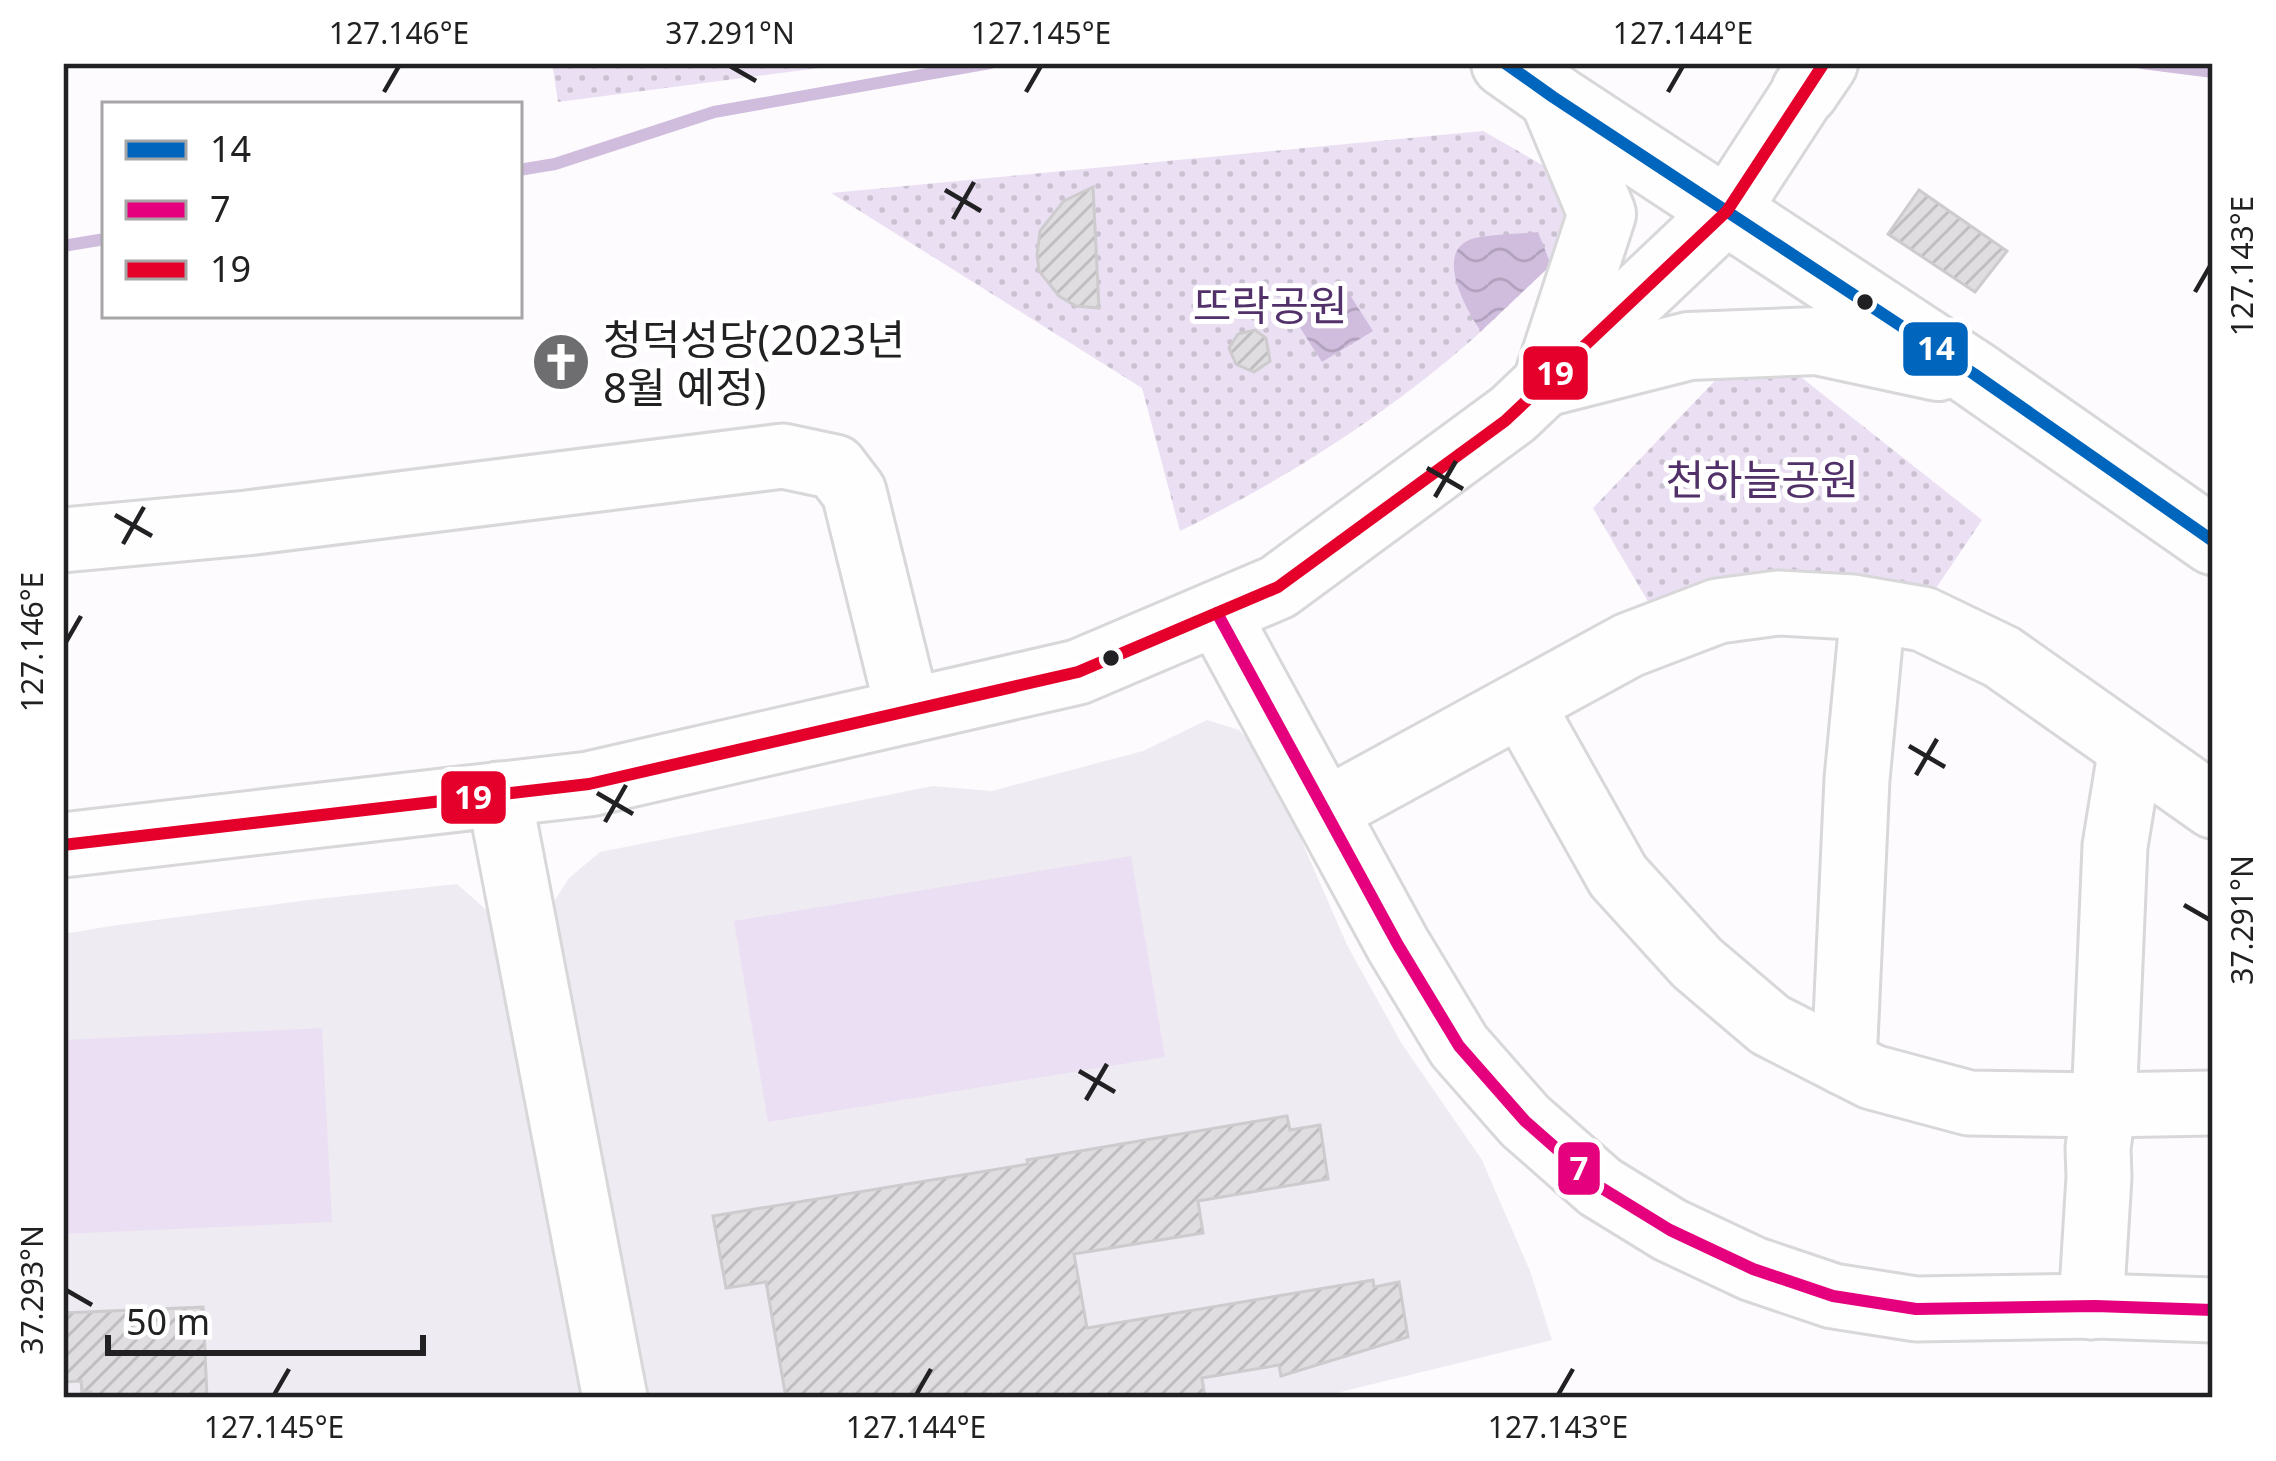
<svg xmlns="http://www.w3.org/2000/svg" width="2276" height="1461" viewBox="0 0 2276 1461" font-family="'Noto Sans','Noto Sans KR',sans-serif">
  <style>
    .built { fill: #efebf2 }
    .grass { fill: #ebe0f3 }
    .park { fill: url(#park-dots) }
    .water { fill: url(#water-waves) }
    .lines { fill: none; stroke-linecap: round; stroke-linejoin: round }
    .stream { stroke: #d0bdde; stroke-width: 12 }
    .building { fill: url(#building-hatch); stroke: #cdcbce; stroke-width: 3 }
    .minor-casing { stroke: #d8d7d9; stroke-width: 69 }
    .major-casing { stroke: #d8d7d9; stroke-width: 72 }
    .minor { stroke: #fffeff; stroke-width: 63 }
    .major { stroke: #fffeff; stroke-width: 66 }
    .bus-1-casing { stroke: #fff; stroke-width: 21 }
    .bus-2-casing { stroke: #fff; stroke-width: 21 }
    .bus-3-casing { stroke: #fff; stroke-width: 21 }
    .bus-1 { stroke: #0065bd; stroke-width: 12 }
    .bus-2 { stroke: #e5007d; stroke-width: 12 }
    .bus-3 { stroke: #e4002b; stroke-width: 12 }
    .ticks { fill: none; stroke: #212022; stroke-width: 4.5 }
    .bus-dot { fill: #212022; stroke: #fff; stroke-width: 4.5 }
    .labels { text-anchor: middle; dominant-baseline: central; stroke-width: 10; stroke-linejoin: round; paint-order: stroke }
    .park-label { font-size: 42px; fill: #523069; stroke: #fff }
    .poi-label { font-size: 42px; fill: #212022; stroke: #fff; text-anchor: start }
    .line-badge { stroke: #fff; stroke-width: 4.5 }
    .badge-label { font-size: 33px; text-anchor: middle; font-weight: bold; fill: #fff }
    .neatline { fill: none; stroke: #212022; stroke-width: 4.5 }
    .ticks-label { font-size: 30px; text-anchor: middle; fill: #212022 }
  </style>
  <defs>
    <pattern id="park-dots" width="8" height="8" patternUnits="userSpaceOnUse" patternTransform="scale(3)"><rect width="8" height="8" fill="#ebe0f3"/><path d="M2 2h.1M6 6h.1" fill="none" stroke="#c9c0d0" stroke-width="1.8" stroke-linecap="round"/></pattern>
    <pattern id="water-waves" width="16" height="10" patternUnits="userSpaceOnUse" patternTransform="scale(3)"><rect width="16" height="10" fill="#d0bdde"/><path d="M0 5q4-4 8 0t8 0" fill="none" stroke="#b2a2be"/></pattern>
    <pattern id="building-hatch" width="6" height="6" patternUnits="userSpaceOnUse" patternTransform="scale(3)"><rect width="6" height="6" fill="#dfdde0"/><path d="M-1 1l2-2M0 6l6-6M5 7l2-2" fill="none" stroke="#bfbdc0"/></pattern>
  </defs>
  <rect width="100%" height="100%" fill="#fdfbfe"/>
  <g class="built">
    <path d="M1207,720L1239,730L1266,759L1347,945L1402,1044L1482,1160L1530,1271L1552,1340L1316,1398H644L551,906L569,878L600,852L933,786L992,791L1143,751Z"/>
    <path d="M457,884L491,914L594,1398H63V934L111,926L308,900Z"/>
  </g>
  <g class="grass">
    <path d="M1131,856L1165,1057L768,1122L734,921Z"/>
    <path d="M322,1028L332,1222L63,1234V1040Z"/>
  </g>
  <g class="park">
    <path d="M552,63H858L558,102Z"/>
    <path d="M1483,131L1560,175L1569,244L1562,255C1532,282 1504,311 1474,338C1385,416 1286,479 1180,531L1142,388L831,193Z"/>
    <path d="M1728,367L1797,374L1982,520L1928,600L1653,610L1593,508Z"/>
  </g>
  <g class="water">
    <path d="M1538,232L1551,265L1481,331C1464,307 1430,244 1480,237C1499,234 1519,234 1538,232Z"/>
    <path d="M1341,281L1373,331L1322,362L1290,312Z"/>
  </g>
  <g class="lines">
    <g class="stream">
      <path d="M2142,63L2213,72"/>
      <path d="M519,170L555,164L714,112L990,63"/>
      <path d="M63,246L105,239"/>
    </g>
  </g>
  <g class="building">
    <path d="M1093,187L1099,308L1076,306L1059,296L1039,271L1037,255L1040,231L1055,212L1064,201Z"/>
    <path d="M1919,190L2007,251L1975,292L1888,234Z"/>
    <path d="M1255,330L1266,338L1270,361L1254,372L1236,364L1229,348L1238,334Z"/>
    <path d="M1287,1116L1290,1130L1320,1125L1328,1179L1198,1201L1203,1233L1074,1254L1087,1328L1373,1280L1374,1287L1399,1282L1408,1337L1281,1376L1279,1365L1202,1378L1205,1398H786L766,1282L726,1288L713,1216L1028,1164L1027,1160Z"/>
    <path d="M203,1307L207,1398H91V1392H82L81,1381L63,1382V1313Z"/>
  </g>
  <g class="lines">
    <g class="minor-casing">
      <g id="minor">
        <path d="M63,540L247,523L783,456L835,467L854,492L908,711"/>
        <path d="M1217,613L1398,945L1459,1046L1525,1121L1600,1187L1670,1230L1753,1269L1833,1296L1916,1309L2095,1306L2213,1310"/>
        <path d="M1522,705L1618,876L1697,963L1770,1025L1872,1077L1969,1103L2104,1105L2213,1103"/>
        <path d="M499,794L615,1398"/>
        <path d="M1325,811L1629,645L1718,611L1778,603L1853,607L1923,619L2002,657L2213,806"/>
        <path d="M63,845L589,784L1078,672L1278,587L1513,414L1727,211L1805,91"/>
        <path d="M1844,1063L1857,779L1873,611"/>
        <path d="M2091,1307L2099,1177L2098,1148L2104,1105L2115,846L2131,748"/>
      </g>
    </g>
    <g class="major-casing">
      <g id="major">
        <path d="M1505,63L1553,97L1974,374L2213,541"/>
        <path d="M1805,91L1824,63"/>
        <path d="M1547,382L1689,346L1817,341L1938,367"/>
        <path d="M1547,382L1602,214L1553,97"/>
      </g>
    </g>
    <use href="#minor" class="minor"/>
    <use href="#major" class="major"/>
    <g class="bus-1-casing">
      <path id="bus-1" d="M1505,63L1553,97L1974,374L2213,541"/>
    </g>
    <g class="bus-2-casing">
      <path id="bus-2" d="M1217,613L1398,945L1459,1046L1525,1121L1600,1187L1670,1230L1753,1269L1833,1296L1916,1309L2095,1306L2213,1310"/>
    </g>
    <g class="bus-3-casing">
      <path id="bus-3" d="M63,845L589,784L1078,672L1278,587L1505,421L1727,211L1824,63"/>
    </g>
    <use href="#bus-1" class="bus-1"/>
    <use href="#bus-2" class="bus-2"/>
    <use href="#bus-3" class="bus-3"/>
  </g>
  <path class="ticks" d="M730,66L756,81M384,92L399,66M1026,92L1041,66M1668,92L1683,66M945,190L981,211M953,219L974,182M2195,292L2210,266M1427,468L1463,489M1435,497L1456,461M115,515L152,536M123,544L144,507M66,642L81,616M1909,746L1945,767M1916,775L1937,739M597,793L633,814M605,822L626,785M2184,905L2210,920M1079,1071L1115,1092M1086,1100L1107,1064M66,1290L92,1305M274,1395L289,1369M916,1395L931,1369M1558,1395L1573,1369"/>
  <defs>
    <g id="church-disc" transform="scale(3)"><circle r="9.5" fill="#6e6d6f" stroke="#fff"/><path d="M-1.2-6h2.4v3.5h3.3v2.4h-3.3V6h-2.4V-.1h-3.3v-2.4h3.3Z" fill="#fff"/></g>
  </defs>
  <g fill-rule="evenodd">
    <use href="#church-disc" x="561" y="362"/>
  </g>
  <g class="bus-dot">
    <circle cx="1865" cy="302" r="10"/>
    <circle cx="1111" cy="658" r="10"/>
  </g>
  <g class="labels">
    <g class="park-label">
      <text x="1270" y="304">뜨락공원</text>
      <text x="1762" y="478">천하늘공원</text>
    </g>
    <g class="poi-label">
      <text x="603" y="338">청덕성당(2023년<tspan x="603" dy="48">8월 예정)</tspan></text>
    </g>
  </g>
  <g class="line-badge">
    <rect x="1901" y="320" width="69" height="58" rx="12" fill="#0065bd"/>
    <rect x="1521" y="344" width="69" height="58" rx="12" fill="#e4002b"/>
    <rect x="439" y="769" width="69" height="57" rx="12" fill="#e4002b"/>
    <rect x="1556" y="1140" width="46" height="57" rx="12" fill="#e5007d"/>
  </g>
  <g class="badge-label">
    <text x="1936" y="360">14</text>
    <text x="1555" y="385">19</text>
    <text x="473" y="809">19</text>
    <text x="1579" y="1180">7</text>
  </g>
  <rect width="2276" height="1461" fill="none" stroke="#ffffff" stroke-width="132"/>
  <rect x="102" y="102" width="420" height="216" fill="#ffffff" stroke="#a6a6a7" stroke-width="3"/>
  <rect x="126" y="141" width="60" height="18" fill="#0065bd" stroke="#a6a6a7" stroke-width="3"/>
  <text x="210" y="162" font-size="36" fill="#212022">14</text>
  <rect x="126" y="201" width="60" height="18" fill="#e5007d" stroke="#a6a6a7" stroke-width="3"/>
  <text x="210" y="222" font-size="36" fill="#212022">7</text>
  <rect x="126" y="261" width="60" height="18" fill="#e4002b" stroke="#a6a6a7" stroke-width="3"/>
  <text x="210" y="282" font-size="36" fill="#212022">19</text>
  <path d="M108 1335v18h315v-18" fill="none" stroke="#212022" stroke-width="6"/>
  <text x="126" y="1335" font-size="36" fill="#212022" stroke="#ffffff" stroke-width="9" paint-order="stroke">50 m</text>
  <rect x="66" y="66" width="2144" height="1329" class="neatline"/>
  <g class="ticks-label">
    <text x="399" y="44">127.146°E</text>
    <text x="730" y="44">37.291°N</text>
    <text x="1041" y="44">127.145°E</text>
    <text x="1683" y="44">127.144°E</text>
    <text transform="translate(2243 266) rotate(-90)" y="10">127.143°E</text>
    <text transform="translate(33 642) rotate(-90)" y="10">127.146°E</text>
    <text transform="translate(2243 920) rotate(-90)" y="10">37.291°N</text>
    <text transform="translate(33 1290) rotate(-90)" y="10">37.293°N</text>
    <text x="274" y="1438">127.145°E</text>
    <text x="916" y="1438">127.144°E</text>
    <text x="1558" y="1438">127.143°E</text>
  </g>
</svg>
